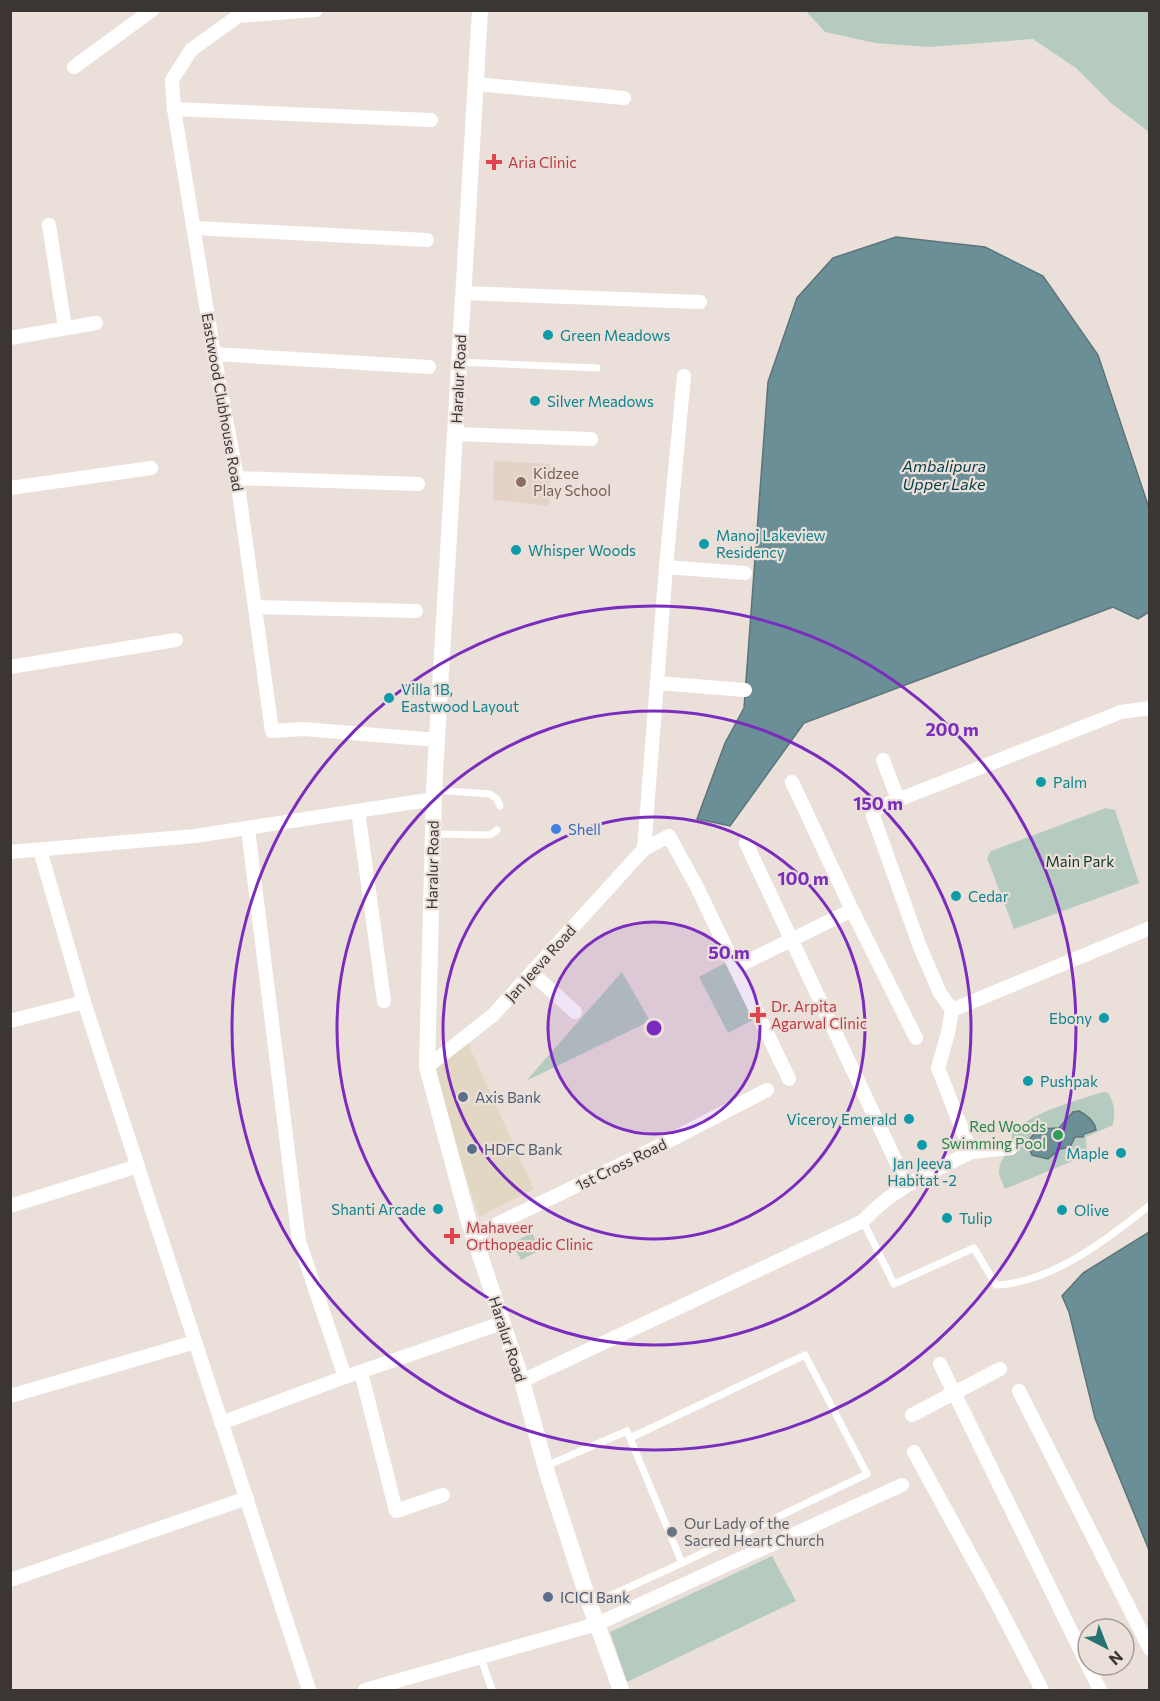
<svg xmlns="http://www.w3.org/2000/svg" width="1160" height="1701" viewBox="0 0 1160 1701" font-family="Commissioner,sans-serif">
  <style>
    .commercial { fill: #e2d7c3 }
    .built { fill: #e3d2c6 }
    .green { fill: #b5cbbf }
    .water { fill: #6b8f96; stroke: #5d7479; stroke-width: 1.5 }
    .lines { fill: none; stroke-linecap: round; stroke-linejoin: round }
    .service { stroke: #fff; stroke-width: 7 }
    .minor { stroke: #fff; stroke-width: 14 }
    .tertiary { stroke: #fff; stroke-width: 16 }
    .ring { fill: none; stroke: #7b2cbf; stroke-width: 3 }
    .health-dot { fill: #e0444e; stroke: #eae0d9; stroke-width: 2 }
    .culture-dot { fill: #0f9aa8; stroke: #eae0d9; stroke-width: 2 }
    .education-dot { fill: #8d6e63; stroke: #eae0d9; stroke-width: 2 }
    .shop-dot { fill: #3f7fe0; stroke: #eae0d9; stroke-width: 2 }
    .service-dot { fill: #5c6f8a; stroke: #eae0d9; stroke-width: 2 }
    .leisure-dot { fill: #2e9e5b; stroke: #eae0d9; stroke-width: 2 }
    .worship-dot { fill: #6b7280; stroke: #eae0d9; stroke-width: 2 }
    .labels { text-anchor: middle; dominant-baseline: central; stroke-width: 4.5; stroke-linejoin: round; paint-order: stroke }
    .health-label { font-size: 15px; fill: #be3a42; stroke: #eae0d9; text-anchor: start }
    .culture-label { font-size: 15px; fill: #0d838f; stroke: #eae0d9; text-anchor: start }
    .street-label { font-size: 15px; fill: #3b3634; stroke: #eae0d9 }
    .education-label { font-size: 15px; fill: #785e54; stroke: #eae0d9; text-anchor: start }
    .shop-label { font-size: 15px; fill: #366cbe; stroke: #eae0d9; text-anchor: start }
    .park-label { font-size: 15px; fill: #0d3725; stroke: #eae0d9 }
    .service-label { font-size: 15px; fill: #4e5e75; stroke: #eae0d9; text-anchor: start }
    .leisure-label { font-size: 15px; fill: #27864d; stroke: #eae0d9; text-anchor: end }
    .worship-label { font-size: 15px; fill: #5b616d; stroke: #eae0d9; text-anchor: start }
    .water-label { font-size: 16px; font-style: italic; fill: #013c46; stroke: #eae0d9 }
    .centre { fill: #7b2cbf; stroke: #eae0d9; stroke-width: 3 }
    .ring-label { font-size: 18px; text-anchor: middle; font-weight: bold; fill: #7b2cbf; stroke: #eae0d9; stroke-width: 4.5; stroke-linejoin: round; paint-order: stroke }
  </style>
  <rect width="100%" height="100%" fill="#eae0d9"/>
  <path class="commercial" d="M467,1041L534,1189L479,1217L430,1068Z"/>
  <path class="built" d="M494,461L550,464L549,506L493,500Z"/>
  <g class="green">
    <path d="M806,11H1149V132L1111,103L1076,68L1033,39L929,47L875,43L825,32Z"/>
    <path d="M1106,808L1115,810L1139,883L1014,929L987,858L991,851Z"/>
    <path d="M725,963L753,1020L728,1033L699,977Z"/>
    <path d="M622,972L650,1021L526,1081Z"/>
    <path d="M1103,1092L1108,1093C1115,1104 1115,1113 1113,1125L1086,1137L1087,1155L1005,1189C1003,1183 998,1175 999,1170C1001,1156 1012,1148 1012,1132C1036,1111 1072,1102 1103,1092Z"/>
    <path d="M532,1233L540,1250L521,1260L512,1243Z"/>
    <path d="M772,1556L796,1601L627,1682L610,1632Z"/>
  </g>
  <g class="water">
    <path d="M896,237L985,247L1043,276L1098,355L1149,508V612L1138,619L1113,607L804,723L730,826L697,819L725,743L744,708L768,382L797,298L833,258Z"/>
    <path d="M1079,1111C1086,1114 1095,1122 1096,1130L1084,1134L1083,1137H1075L1070,1147L1060,1149L1048,1159L1032,1155L1029,1148V1140C1038,1128 1045,1128 1059,1128L1073,1112Z"/>
    <path d="M1149,1232V1550L1095,1418L1069,1312L1062,1296L1083,1273Z"/>
  </g>
  <g class="lines">
    <g class="service">
      <path d="M459,362L597,368"/>
      <path d="M434,790L490,794L497,799L500,806"/>
      <path d="M433,834L488,835L492,834L497,830"/>
      <path d="M863,1221L894,1284L974,1248L996,1285C1051,1283 1108,1239 1150,1205"/>
      <path d="M630,1438L805,1355L867,1474L682,1563"/>
      <path d="M546,1466L627,1431L682,1563L592,1604"/>
      <path d="M481,1658L492,1690"/>
    </g>
    <g class="minor">
      <path d="M316,10L238,16L191,50L172,80L174,109L214,354L237,478L272,731L303,729L437,740"/>
      <path d="M74,67L152,10"/>
      <path d="M476,84L624,98"/>
      <path d="M174,109L431,120"/>
      <path d="M49,225L65,328"/>
      <path d="M195,228L427,240"/>
      <path d="M463,293L700,302"/>
      <path d="M10,338L96,323"/>
      <path d="M214,354L429,367"/>
      <path d="M454,434L591,439"/>
      <path d="M237,478L418,484"/>
      <path d="M10,488L151,468"/>
      <path d="M666,567L745,573"/>
      <path d="M255,607L416,611"/>
      <path d="M10,667L176,640"/>
      <path d="M657,683L745,690"/>
      <path d="M883,760L898,799"/>
      <path d="M792,782L852,910L916,1038"/>
      <path d="M358,811L384,1001"/>
      <path d="M248,829L299,1241L345,1377"/>
      <path d="M746,843L907,1185"/>
      <path d="M644,849L666,567L684,376"/>
      <path d="M40,850L84,1002L309,1690"/>
      <path d="M10,852L195,836L434,799"/>
      <path d="M736,967L852,910"/>
      <path d="M532,973L575,1012"/>
      <path d="M952,1010L1150,928"/>
      <path d="M10,1021L84,1002"/>
      <path d="M427,1067L493,1015L644,849L669,836L697,887L789,1079"/>
      <path d="M971,1152L1011,1148"/>
      <path d="M10,1206L138,1166"/>
      <path d="M474,1235L657,1147L767,1090"/>
      <path d="M940,1364L1100,1690"/>
      <path d="M361,1372L396,1511L443,1495"/>
      <path d="M522,1381L863,1221C894,1187 931,1173 971,1152L938,1068L948,1033L952,1010L940,993L920,947L873,816L875,809L1121,712L1150,708"/>
      <path d="M1019,1391L1150,1649"/>
      <path d="M10,1396L195,1342"/>
      <path d="M912,1415L1000,1369"/>
      <path d="M221,1423L345,1377L502,1323"/>
      <path d="M914,1452L998,1605L1042,1690"/>
      <path d="M10,1580L247,1498"/>
      <path d="M365,1690L597,1624L902,1485"/>
    </g>
    <path class="tertiary" d="M480,10L434,790L427,1067L468,1219L522,1381L548,1476L590,1605L621,1690"/>
  </g>
  <circle cx="654" cy="1028" r="106" fill="#7b2cbf" fill-opacity=".12"/>
  <g class="ring">
    <circle cx="654" cy="1028" r="106"/>
    <circle cx="654" cy="1028" r="211"/>
    <circle cx="654" cy="1028" r="317"/>
    <circle cx="654" cy="1028" r="422"/>
  </g>
  <g class="health-dot">
    <path d="M491 153h6v6h6v6h-6v6h-6v-6h-6v-6h6z"/>
    <path d="M755 1006h6v6h6v6h-6v6h-6v-6h-6v-6h6z"/>
    <path d="M449 1227h6v6h6v6h-6v6h-6v-6h-6v-6h6z"/>
  </g>
  <g class="culture-dot">
    <circle cx="548" cy="335" r="6"/>
    <circle cx="535" cy="401" r="6"/>
    <circle cx="704" cy="544" r="6"/>
    <circle cx="516" cy="550" r="6"/>
    <circle cx="389" cy="698" r="6"/>
    <circle cx="1041" cy="782" r="6"/>
    <circle cx="956" cy="896" r="6"/>
    <circle cx="1104" cy="1018" r="6"/>
    <circle cx="1028" cy="1081" r="6"/>
    <circle cx="909" cy="1119" r="6"/>
    <circle cx="922" cy="1145" r="6"/>
    <circle cx="1121" cy="1153" r="6"/>
    <circle cx="438" cy="1209" r="6"/>
    <circle cx="1062" cy="1210" r="6"/>
    <circle cx="947" cy="1218" r="6"/>
  </g>
  <circle class="education-dot" cx="521" cy="482" r="6"/>
  <circle class="shop-dot" cx="556" cy="829" r="6"/>
  <g class="service-dot">
    <circle cx="463" cy="1097" r="6"/>
    <circle cx="472" cy="1149" r="6"/>
    <circle cx="548" cy="1597" r="6"/>
  </g>
  <circle class="leisure-dot" cx="1058" cy="1135" r="6"/>
  <circle class="worship-dot" cx="672" cy="1532" r="6"/>
  <g class="labels">
    <g class="health-label">
      <text x="508" y="162">Aria Clinic</text>
      <text x="771" y="1006">Dr. Arpita<tspan x="771" dy="17">Agarwal Clinic</tspan></text>
      <text x="466" y="1227">Mahaveer<tspan x="466" dy="17">Orthopeadic Clinic</tspan></text>
    </g>
    <g class="culture-label">
      <text x="560" y="335">Green Meadows</text>
      <text x="547" y="401">Silver Meadows</text>
      <text x="716" y="535">Manoj Lakeview<tspan x="716" dy="17">Residency</tspan></text>
      <text x="528" y="550">Whisper Woods</text>
      <text x="401" y="689">Villa 1B,<tspan x="401" dy="17">Eastwood Layout</tspan></text>
      <text x="1053" y="782">Palm</text>
      <text x="968" y="896">Cedar</text>
      <text x="1092" y="1018" text-anchor="end">Ebony</text>
      <text x="1040" y="1081">Pushpak</text>
      <text x="897" y="1119" text-anchor="end">Viceroy Emerald</text>
      <text x="1109" y="1153" text-anchor="end">Maple</text>
      <text x="922" y="1163" text-anchor="middle">Jan Jeeva<tspan x="922" dy="17">Habitat -2</tspan></text>
      <text x="426" y="1209" text-anchor="end">Shanti Arcade</text>
      <text x="1074" y="1210">Olive</text>
      <text x="959" y="1218">Tulip</text>
    </g>
    <g class="street-label">
      <text transform="translate(458 379) rotate(-87)">Haralur Road</text>
      <text transform="translate(223 402) rotate(80)">Eastwood Clubhouse Road</text>
      <text transform="translate(432 865) rotate(-89)">Haralur Road</text>
      <text transform="translate(540 963) rotate(-48)">Jan Jeeva Road</text>
      <text transform="translate(621 1164) rotate(-26)">1st Cross Road</text>
      <text transform="translate(508 1339) rotate(72)">Haralur Road</text>
    </g>
    <g class="education-label">
      <text x="533" y="473">Kidzee<tspan x="533" dy="17">Play School</tspan></text>
    </g>
    <g class="shop-label">
      <text x="568" y="829">Shell</text>
    </g>
    <g class="park-label">
      <text x="1080" y="861">Main Park</text>
    </g>
    <g class="service-label">
      <text x="475" y="1097">Axis Bank</text>
      <text x="484" y="1149">HDFC Bank</text>
      <text x="560" y="1597">ICICI Bank</text>
    </g>
    <g class="leisure-label">
      <text x="1046" y="1126">Red Woods<tspan x="1046" dy="17">Swimming Pool</tspan></text>
    </g>
    <g class="worship-label">
      <text x="684" y="1523">Our Lady of the<tspan x="684" dy="17">Sacred Heart Church</tspan></text>
    </g>
    <g class="water-label">
      <text x="944" y="465">Ambalipura<tspan x="944" dy="18">Upper Lake</tspan></text>
    </g>
  </g>
  <circle cx="654" cy="1028" r="9" class="centre"/>
  <g class="ring-label">
    <text x="952" y="736">200 m</text>
    <text x="878" y="810">150 m</text>
    <text x="803" y="885">100 m</text>
    <text x="729" y="959">50 m</text>
  </g>
  <rect width="1160" height="1701" fill="none" stroke="#3b3634" stroke-width="24"/>
  <g transform="translate(1106 1647) rotate(138)"><circle r="28" fill="#eae0d9" stroke="#a49c97" stroke-width="1.5"/>
  <path d="M0-4.5L10 22L0 15L-10 22Z" fill="#277274"/>
  <text y="-9" font-size="16" font-weight="bold" text-anchor="middle" fill="#3b3634">N</text>
  </g>
</svg>
